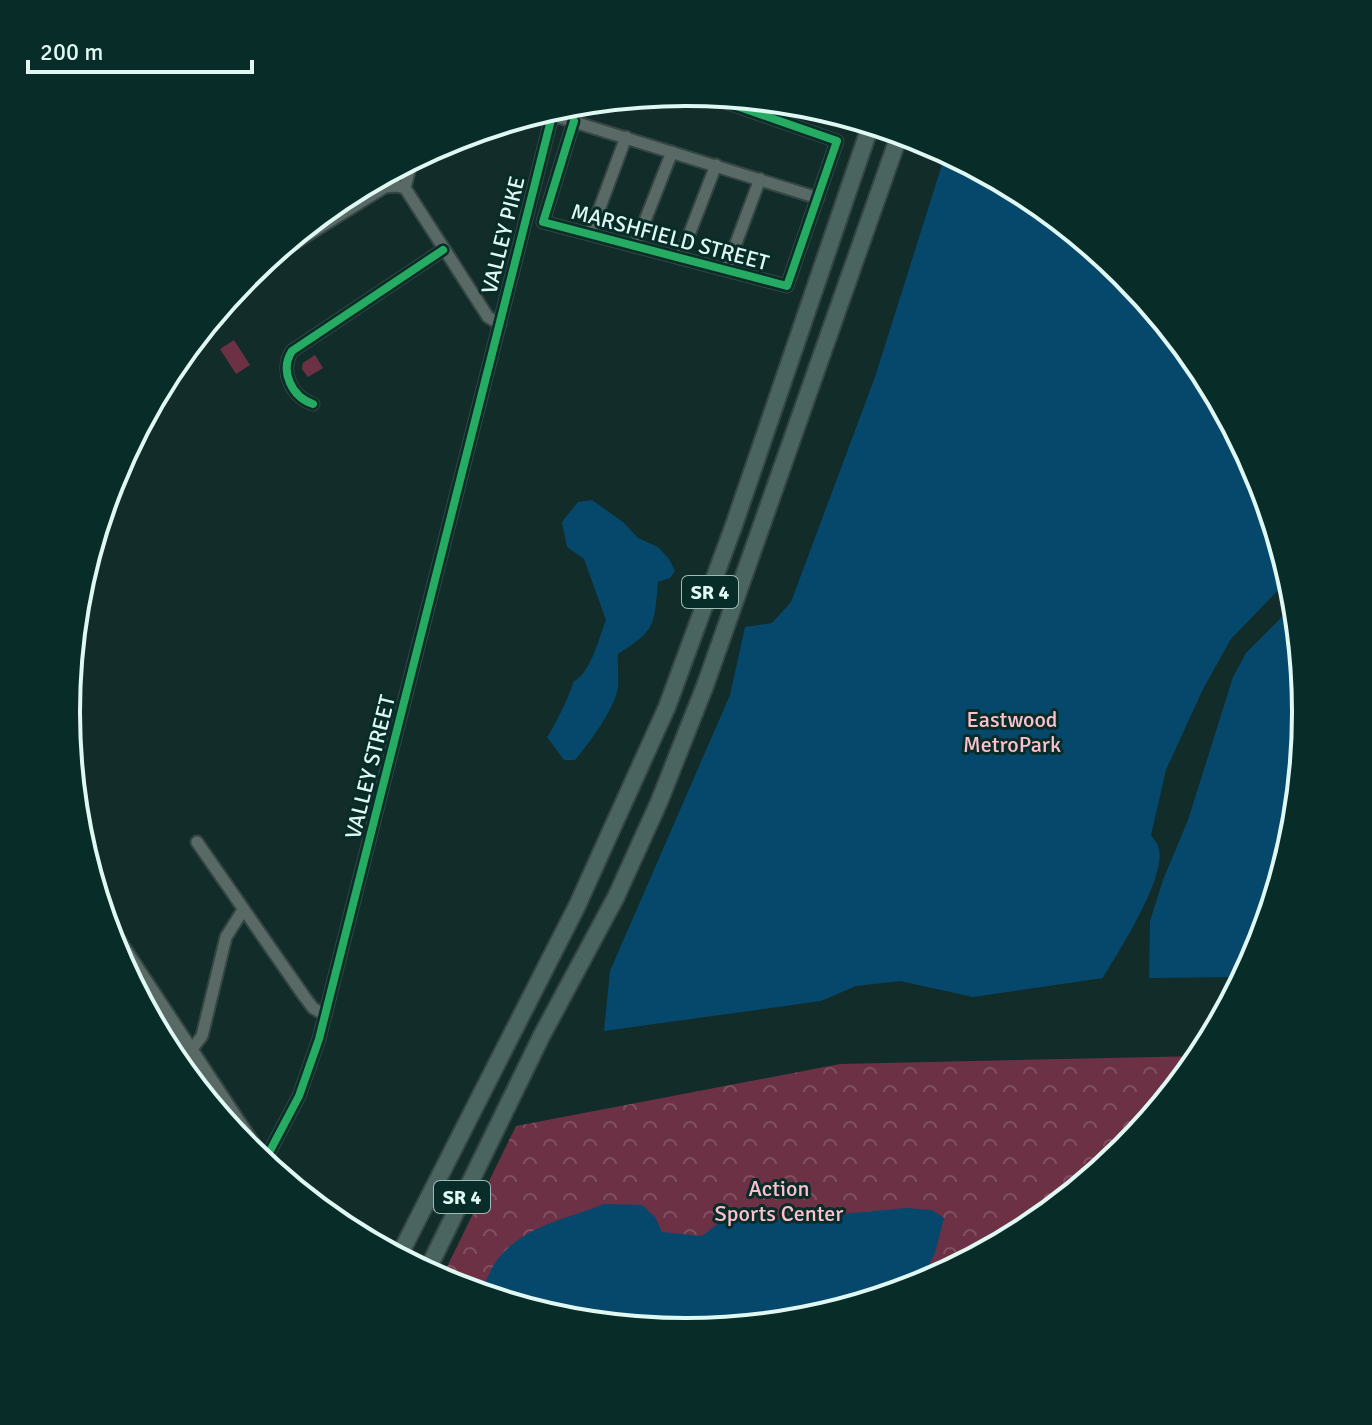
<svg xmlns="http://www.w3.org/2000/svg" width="1372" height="1425" viewBox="0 0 1372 1425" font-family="Signika,sans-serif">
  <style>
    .park { fill: url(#park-crowns) }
    .pitch { fill: #6c3145 }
    .water { fill: #06486c }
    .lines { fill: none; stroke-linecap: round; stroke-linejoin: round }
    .minor-casing { stroke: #344644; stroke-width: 15 }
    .highway-casing { stroke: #344644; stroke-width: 20 }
    .minor { stroke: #586966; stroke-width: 11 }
    .highway { stroke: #4a6460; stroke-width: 16 }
    .cycleway-casing { stroke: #082c27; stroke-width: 13 }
    .cycleway { stroke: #26ab63; stroke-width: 8 }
    .labels { text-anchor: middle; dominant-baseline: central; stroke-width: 6; stroke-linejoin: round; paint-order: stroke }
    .shield { fill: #082c27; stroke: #9fbbb6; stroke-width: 2 }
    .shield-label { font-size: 20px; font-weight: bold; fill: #e0f8f3 }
    .street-label { font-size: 22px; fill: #e0f8f3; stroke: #082c27 }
    .park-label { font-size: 22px; fill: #fdc0cf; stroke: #082c27 }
    .rim { fill: none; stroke: #e0f8f3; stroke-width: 4 }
  </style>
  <defs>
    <pattern id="park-crowns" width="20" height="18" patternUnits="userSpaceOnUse" patternTransform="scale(2)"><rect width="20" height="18" fill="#6c3145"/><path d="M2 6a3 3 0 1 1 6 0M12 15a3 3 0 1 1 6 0" fill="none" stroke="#815060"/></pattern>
  </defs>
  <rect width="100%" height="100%" fill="#112c29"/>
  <g class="park">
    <path d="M315,355L323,368L308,377L302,369L303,363Z"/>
    <path d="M1202,1056L1124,1151L1030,1228L923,1285L807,1321L686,1332L565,1320L440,1281L516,1126L840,1064Z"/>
  </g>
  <path class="pitch" d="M234,340L250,365L236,374L220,349Z"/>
  <g class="water">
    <path d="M946,152L1031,197L1125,274L1202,368L1259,476L1290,578L1231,639L1203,689L1166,770L1151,835C1153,839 1157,842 1158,846C1169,875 1118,952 1103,978L973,997L900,981L856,986L821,1001L604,1031L610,971L730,695L745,627L772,623L791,602L875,377Z"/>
    <path d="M592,500L623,522L638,538L658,547L669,559L675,571L670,578L658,582C654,626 656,630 618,654C617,665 619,676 618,687C615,709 589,743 575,760H564L547,737C553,730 573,689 573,682C592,671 598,640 606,620L584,559L567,547L562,522L578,502Z"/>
    <path d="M1295,604L1306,713L1296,818L1266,905L1251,964L1244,977L1149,978L1150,921L1163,880L1188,820L1233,677L1246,653Z"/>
    <path d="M604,1204L642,1205L655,1217L662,1232L702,1236L737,1209L749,1207L781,1220L807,1213L843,1214L906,1208L932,1210L944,1218L935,1253L918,1287L807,1321L686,1332L565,1320L480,1295C485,1284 490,1270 497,1260C523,1226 567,1219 604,1204Z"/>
  </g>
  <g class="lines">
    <g class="minor-casing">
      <g id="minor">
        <path d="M552,115L818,198"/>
        <path d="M574,121L543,222L787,286L837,141L702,94"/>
        <path d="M405,188L488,317L500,324"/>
        <path d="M405,188L412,159"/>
        <path d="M590,234L626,137"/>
        <path d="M635,246L672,152"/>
        <path d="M680,258L716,165"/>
        <path d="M258,266L385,187L397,186L405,188"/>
        <path d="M726,270L760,179"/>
        <path d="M313,404C292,397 279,371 292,351L443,250"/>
        <path d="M197,842L304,996L313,1008L325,1015"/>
        <path d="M103,915L265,1160"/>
        <path d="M192,1049L202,1036L226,937L243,910"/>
        <path d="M263,1164L299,1096L319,1039L554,108"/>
      </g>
    </g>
    <g class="highway-casing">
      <g id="highway">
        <path d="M398,1258L577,906L667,707L734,525L871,124"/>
        <path d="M426,1273L542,1035L616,897L659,802L705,686L900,133"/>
      </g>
    </g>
    <use href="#minor" class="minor"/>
    <use href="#highway" class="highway"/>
    <g class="cycleway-casing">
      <g id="cycleway">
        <path d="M574,121L543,222L787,286L837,141L702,94"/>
        <path d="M313,404C292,397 279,371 292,351L443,250"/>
        <path d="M263,1164L299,1096L319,1039L554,108"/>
      </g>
    </g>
    <use href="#cycleway" class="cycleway"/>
  </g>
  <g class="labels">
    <g class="shield">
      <rect x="682" y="576" width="56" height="32" rx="6"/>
      <rect x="434" y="1181" width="56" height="32" rx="6"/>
    </g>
    <g class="shield-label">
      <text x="710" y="592">SR 4</text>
      <text x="462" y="1197">SR 4</text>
    </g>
    <g class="street-label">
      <text transform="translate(503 235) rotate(-76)">VALLEY PIKE</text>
      <text transform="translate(670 237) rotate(15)">MARSHFIELD STREET</text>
      <text transform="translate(370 767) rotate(-76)">VALLEY STREET</text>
    </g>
    <g class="park-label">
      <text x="1012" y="719">Eastwood<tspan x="1012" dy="25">MetroPark</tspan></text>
      <text x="779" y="1188">Action<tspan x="779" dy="25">Sports Center</tspan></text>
    </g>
  </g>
  <path d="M0 0H1372V1425H0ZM80 712a606 606 0 1 1 1212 0a606 606 0 1 1-1212 0Z" fill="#082c27" fill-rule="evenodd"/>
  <path class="rim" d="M80 712a606 606 0 1 1 1212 0a606 606 0 1 1-1212 0Z"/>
  <path d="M28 60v12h224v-12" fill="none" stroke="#e0f8f3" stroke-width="4"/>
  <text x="40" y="60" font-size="24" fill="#e0f8f3" stroke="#082c27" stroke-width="6" paint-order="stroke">200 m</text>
</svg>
